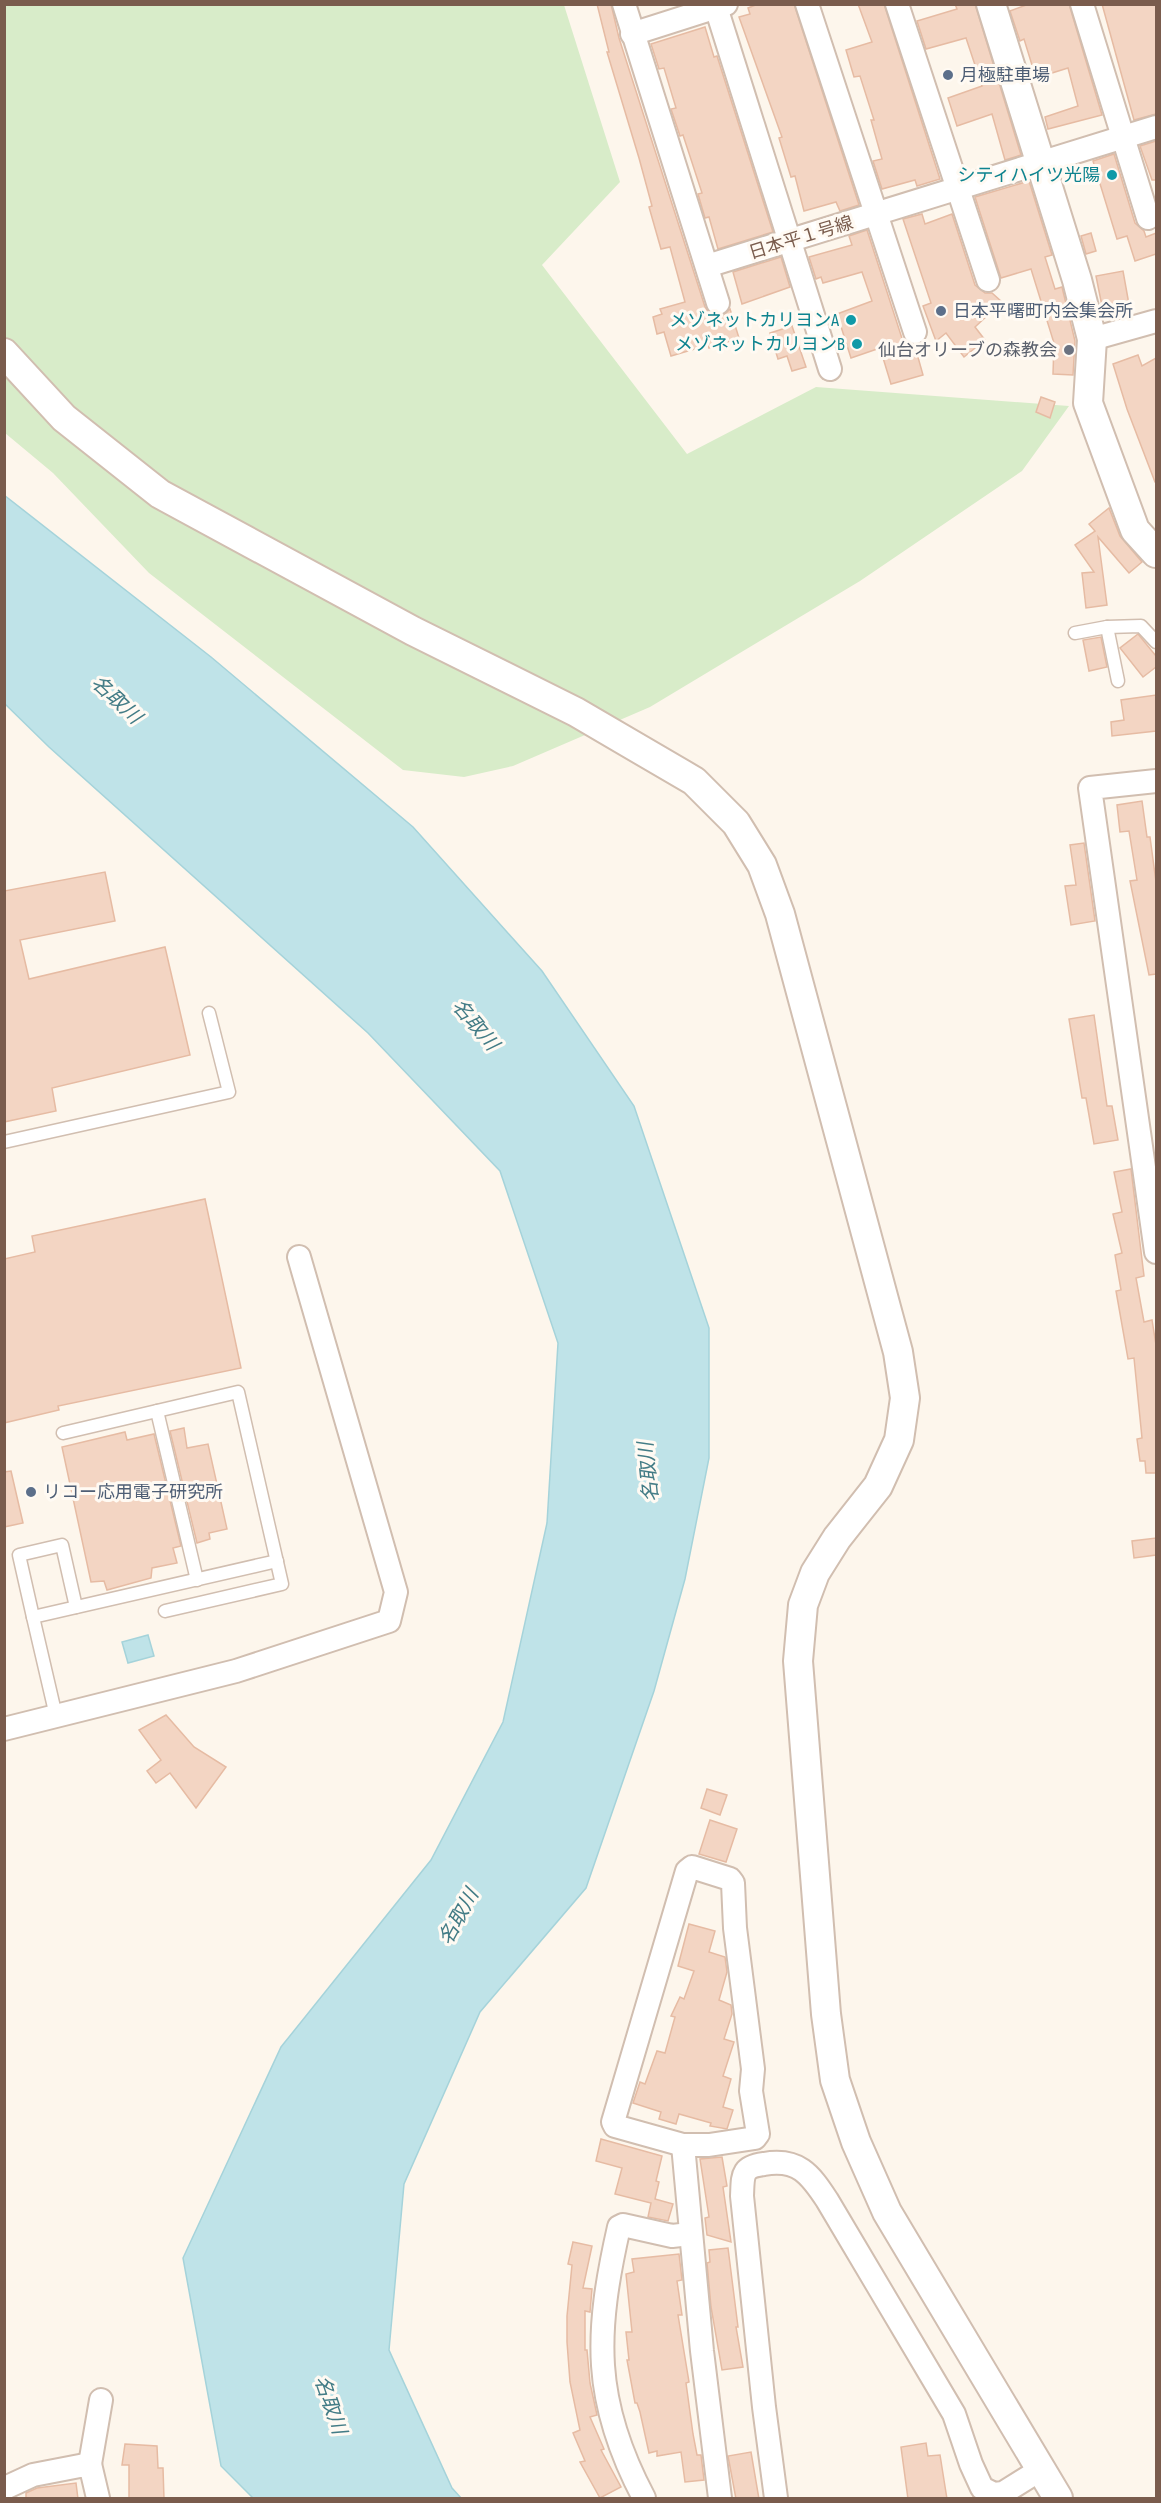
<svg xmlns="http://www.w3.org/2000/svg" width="1161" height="2503" viewBox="0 0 1161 2503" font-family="'Sofia Sans Condensed','Noto Sans JP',sans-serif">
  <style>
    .green { fill: #d8ecc9 }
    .water { fill: #bfe3e8; stroke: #a5d3da; stroke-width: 1.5 }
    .building { fill: #f3d5c3; stroke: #e6bba3; stroke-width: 1.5 }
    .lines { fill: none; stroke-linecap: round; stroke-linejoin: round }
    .service-casing { stroke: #d1beb0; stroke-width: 15 }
    .minor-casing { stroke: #d1beb0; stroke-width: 26 }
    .tertiary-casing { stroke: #d1beb0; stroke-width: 32 }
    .service { stroke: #fff; stroke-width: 12 }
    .minor { stroke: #fff; stroke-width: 22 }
    .tertiary { stroke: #fff; stroke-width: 28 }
    .service-dot { fill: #5c6f8a; stroke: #fffaf3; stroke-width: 2 }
    .culture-dot { fill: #0f9aa8; stroke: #fffaf3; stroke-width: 2 }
    .worship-dot { fill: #6b7280; stroke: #fffaf3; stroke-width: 2 }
    .labels { text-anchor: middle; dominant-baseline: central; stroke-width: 6; stroke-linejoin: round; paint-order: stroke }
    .service-label { font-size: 18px; fill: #4e5e75; stroke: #fffaf3; text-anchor: start }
    .culture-label { font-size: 18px; fill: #0d838f; stroke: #fffaf3; text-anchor: end }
    .street-label { font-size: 18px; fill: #7a5c4d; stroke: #fffaf3 }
    .worship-label { font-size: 18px; fill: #5b616d; stroke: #fffaf3; text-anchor: end }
    .water-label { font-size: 20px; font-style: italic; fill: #437c86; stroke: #fffaf3 }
  </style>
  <rect width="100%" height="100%" fill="#fdf6ec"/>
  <path class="green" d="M4,5H564L620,182L542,265L687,454L816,387L1069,406L1022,471L860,581L650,707L513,766L464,777L403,770L149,573L53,473L5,433Z"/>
  <g class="water">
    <path d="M4,495L211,657L413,827L542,971L634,1106L709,1328V1458L685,1579L654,1691L586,1888L480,2012L404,2184L389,2350L452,2488L461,2498H253L221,2466L183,2258L281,2047L431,1860L503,1722L547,1523L558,1343L500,1171L368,1033L49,747L5,704Z"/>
    <path d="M148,1635L154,1656L128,1663L122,1642Z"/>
  </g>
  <g class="building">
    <path d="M597,4H611L619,38L705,307L709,313L716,316H723L730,309L739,338L709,348L708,345L671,356L664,332L657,334L653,317L662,314L660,309L685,302L670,247L661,249L649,207L652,206L639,158L607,52H609Z"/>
    <path d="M758,4H794L859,205L840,211L836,202L804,211L795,176L791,177L779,138L782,137L739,17L750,14L748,8Z"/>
    <path d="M858,4H884L940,179L917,186L915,180L882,189L873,161L882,159L871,120H874L860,76L854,77L846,50L872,42Z"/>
    <path d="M955,4H975L1021,155L1005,160L992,114L957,126L948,98L982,86L966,38L926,49L917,21L957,9Z"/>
    <path d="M1029,4H1069L1102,115L1048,129L1045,117L1078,106L1068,68L1036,78L1024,39L1020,41L1010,11Z"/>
    <path d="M1102,4H1156V114L1134,120Z"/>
    <path d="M705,27L714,57L717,56L773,232L718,249L709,217L705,218L698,194L702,193L683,135L680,136L671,109L676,108L664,68L659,69L651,44Z"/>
    <path d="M1156,141V180H1152L1140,146Z"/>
    <path d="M1114,154L1135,223L1144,231L1146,237L1156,233V254L1135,261L1127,236L1117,239L1093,161Z"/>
    <path d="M1029,181L1052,255L1045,257L1055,289L1062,287L1075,341L1073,375L1053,374L1054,343L1031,269L1001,278L975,197Z"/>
    <path d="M922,214L925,224L952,214L975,285L985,293H992L1002,302L975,327L985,340L964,357L946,333L936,341L923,306L931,303L903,219Z"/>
    <path d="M867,230L908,357L916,350L923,375L891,384L880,348L851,358L837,314L872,301L862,272L823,283L821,277L816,279L809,257L852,245L849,236Z"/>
    <path d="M1091,233L1096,251L1086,254L1081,236Z"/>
    <path d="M781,257L790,287L742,304L733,272Z"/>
    <path d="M1123,271L1130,310L1104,316L1096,276Z"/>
    <path d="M792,326L806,367L792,371L787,356L778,359L770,333Z"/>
    <path d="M1138,355L1142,366L1156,358V482H1155L1127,409L1113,364Z"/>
    <path d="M1041,397L1055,402L1050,418L1036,412Z"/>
    <path d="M1109,508L1120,536L1142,562L1129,573L1098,537L1107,605L1086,608L1082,573L1094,572L1075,545L1095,531L1089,524Z"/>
    <path d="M1138,634L1156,656V667L1143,677L1120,648Z"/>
    <path d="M1101,637L1107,667L1089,671L1083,640Z"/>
    <path d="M1156,695V731L1112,736L1111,722L1124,720L1121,700Z"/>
    <path d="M1142,801L1147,837H1150L1156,882V974L1149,975L1130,881L1137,880L1129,831L1120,832L1117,805Z"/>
    <path d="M1084,843L1095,921L1071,925L1065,886L1076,885L1070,845Z"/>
    <path d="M105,872L115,921L20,940L29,979L165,947L190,1055L52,1088L56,1111L4,1122V891Z"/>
    <path d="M1094,1015L1107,1106H1112L1118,1140L1094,1144L1086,1098H1082L1069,1019Z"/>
    <path d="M1131,1169L1144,1276L1136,1278L1144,1322L1152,1320L1156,1345V1473H1146L1145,1461H1140L1137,1439L1142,1438L1134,1358L1128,1359L1116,1291L1121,1290L1115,1255L1122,1253L1113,1214L1122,1212L1114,1172Z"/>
    <path d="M205,1199L241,1368L58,1406L59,1410L4,1423V1259L35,1252L32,1236Z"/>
    <path d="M184,1428L187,1448L208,1444L227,1529L209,1533L210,1539L197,1543L170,1431Z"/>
    <path d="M125,1432L127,1440L154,1434L181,1546L173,1548L177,1563L152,1568L151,1578L107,1590L104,1581L91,1582L62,1447Z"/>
    <path d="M11,1471L23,1523L4,1527V1472Z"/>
    <path d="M1156,1538V1555L1134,1558L1132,1541Z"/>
    <path d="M166,1715L194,1747L226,1767L196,1808L170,1773L156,1783L147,1771L161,1760L139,1730Z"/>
    <path d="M707,1789L727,1795L720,1815L701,1808Z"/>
    <path d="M710,1820L737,1829L726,1862L699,1854Z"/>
    <path d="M689,1924L715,1931L709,1952L725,1957L727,1972L719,2000L731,2005L732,2014L724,2039L734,2042L723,2076L731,2079L723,2107L733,2110L727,2129L710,2126L711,2123L679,2114L676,2124L659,2119L661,2112L633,2103L640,2082L645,2084L657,2051L665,2053L675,2017L671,2016L680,1997L684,1999L694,1971L678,1966Z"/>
    <path d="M601,2139L662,2156L656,2181L659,2182L655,2199L673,2204L668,2221L648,2217L651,2203L615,2194L622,2168L596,2161Z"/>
    <path d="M722,2157L727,2186L723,2187L731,2242L707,2235L705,2218L709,2217L700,2159Z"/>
    <path d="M573,2242L592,2246L583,2288L592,2289L590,2312L585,2311V2350H587L590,2383L597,2415L590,2417L604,2449L601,2450L621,2487L600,2498L580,2462L585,2461L573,2433L580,2430L570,2382L567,2342V2316L572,2265L568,2264Z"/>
    <path d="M728,2248L738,2327H736L743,2367L722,2370L711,2307L707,2263L710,2262L709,2250Z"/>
    <path d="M679,2254L682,2280L677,2281L682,2315H678L689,2382L686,2383L693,2434L697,2455H701L704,2480L685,2482L681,2452L657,2456V2451L649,2453L640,2412L637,2403H635L627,2360H629L626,2332H632L626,2274L634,2272L632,2259Z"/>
    <path d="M926,2443L928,2456L940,2455L947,2499H908L901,2447Z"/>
    <path d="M125,2444L157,2446L158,2468H163L164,2499H129V2465H122Z"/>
    <path d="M751,2452L759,2499H736L728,2456Z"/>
    <path d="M76,2483L78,2499H26V2493L37,2488Z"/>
  </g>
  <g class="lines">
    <g class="service-casing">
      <g id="service">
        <path d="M1107,627L1118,681"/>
        <path d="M1075,633L1107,627L1141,626L1156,642"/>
        <path d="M4,1142L229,1092L209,1013"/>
        <path d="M157,1411L197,1580"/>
        <path d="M63,1433L238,1392L282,1584L165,1611"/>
        <path d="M33,1617L19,1555L62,1545L76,1607"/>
        <path d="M56,1716L33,1617L277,1561"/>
      </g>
    </g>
    <g class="minor-casing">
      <g id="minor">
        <path d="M624,4L718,303"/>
        <path d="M715,4L830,369"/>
        <path d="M807,4L915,332"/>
        <path d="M897,4L988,280"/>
        <path d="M1082,4L1148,218"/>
        <path d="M632,34L726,4"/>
        <path d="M707,266L1156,127"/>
        <path d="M1092,339L1156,321"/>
        <path d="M1156,781L1090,788L1156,1252"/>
        <path d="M4,1729L236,1671L389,1621L396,1592L299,1257"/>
        <path d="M692,1867L730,1879L733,1883L735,1928L753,2069L751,2091L758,2134L755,2138L709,2145H683L615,2126L613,2122L687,1871Z"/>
        <path d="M683,2145L702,2351L720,2498"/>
        <path d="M90,2464L101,2400"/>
        <path d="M7,2487L33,2475L90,2464L98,2498"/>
        <path d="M644,2498C592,2400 595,2333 619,2227L623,2225L672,2236L690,2234"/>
        <path d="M776,2498L764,2407L742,2196C743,2175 741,2167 764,2164C798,2158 810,2174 827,2200L954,2414L971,2464L982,2488L994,2494L1003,2493L1040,2470"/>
      </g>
    </g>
    <g class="tertiary-casing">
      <g id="tertiary">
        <path d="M991,4L1077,280L1092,339L1088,403L1135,530L1156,553"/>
        <path d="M4,353L64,418L160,494L413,631L576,712L694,781L736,823L762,865L780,914L898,1352L905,1398L899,1440L878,1486L837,1538L815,1573L803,1605L798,1661L826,2014L835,2080L856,2142L887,2212L1058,2498"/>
      </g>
    </g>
    <use href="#service" class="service"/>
    <use href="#minor" class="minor"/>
    <use href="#tertiary" class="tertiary"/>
  </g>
  <g class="service-dot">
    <circle cx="948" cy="75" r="6"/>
    <circle cx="941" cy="311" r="6"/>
    <circle cx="31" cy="1492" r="6"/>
  </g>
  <g class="culture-dot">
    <circle cx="1112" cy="175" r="6"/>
    <circle cx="851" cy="320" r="6"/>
    <circle cx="857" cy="344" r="6"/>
  </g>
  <circle class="worship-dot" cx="1069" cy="350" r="6"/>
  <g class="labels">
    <g class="service-label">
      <text x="960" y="75">月極駐車場</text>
      <text x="953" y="311">日本平曙町内会集会所</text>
      <text x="43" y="1492">リコー応用電子研究所</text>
    </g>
    <g class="culture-label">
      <text x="1100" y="175">シティハイツ光陽</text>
      <text x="839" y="320">メゾネットカリヨンA</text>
      <text x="845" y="344">メゾネットカリヨンB</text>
    </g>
    <g class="street-label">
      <text transform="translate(801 238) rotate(-17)">日本平１号線</text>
    </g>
    <g class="worship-label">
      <text x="1057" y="350">仙台オリーブの森教会</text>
    </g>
    <g class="water-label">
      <text transform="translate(116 700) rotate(43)">名取川</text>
      <text transform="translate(475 1025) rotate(50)">名取川</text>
      <text transform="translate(649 1472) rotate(-96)">名取川</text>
      <text transform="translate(459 1917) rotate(-61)">名取川</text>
      <text transform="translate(330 2405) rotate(71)">名取川</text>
    </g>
  </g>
  <rect width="1161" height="2503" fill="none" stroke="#7a5c4d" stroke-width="12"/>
</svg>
